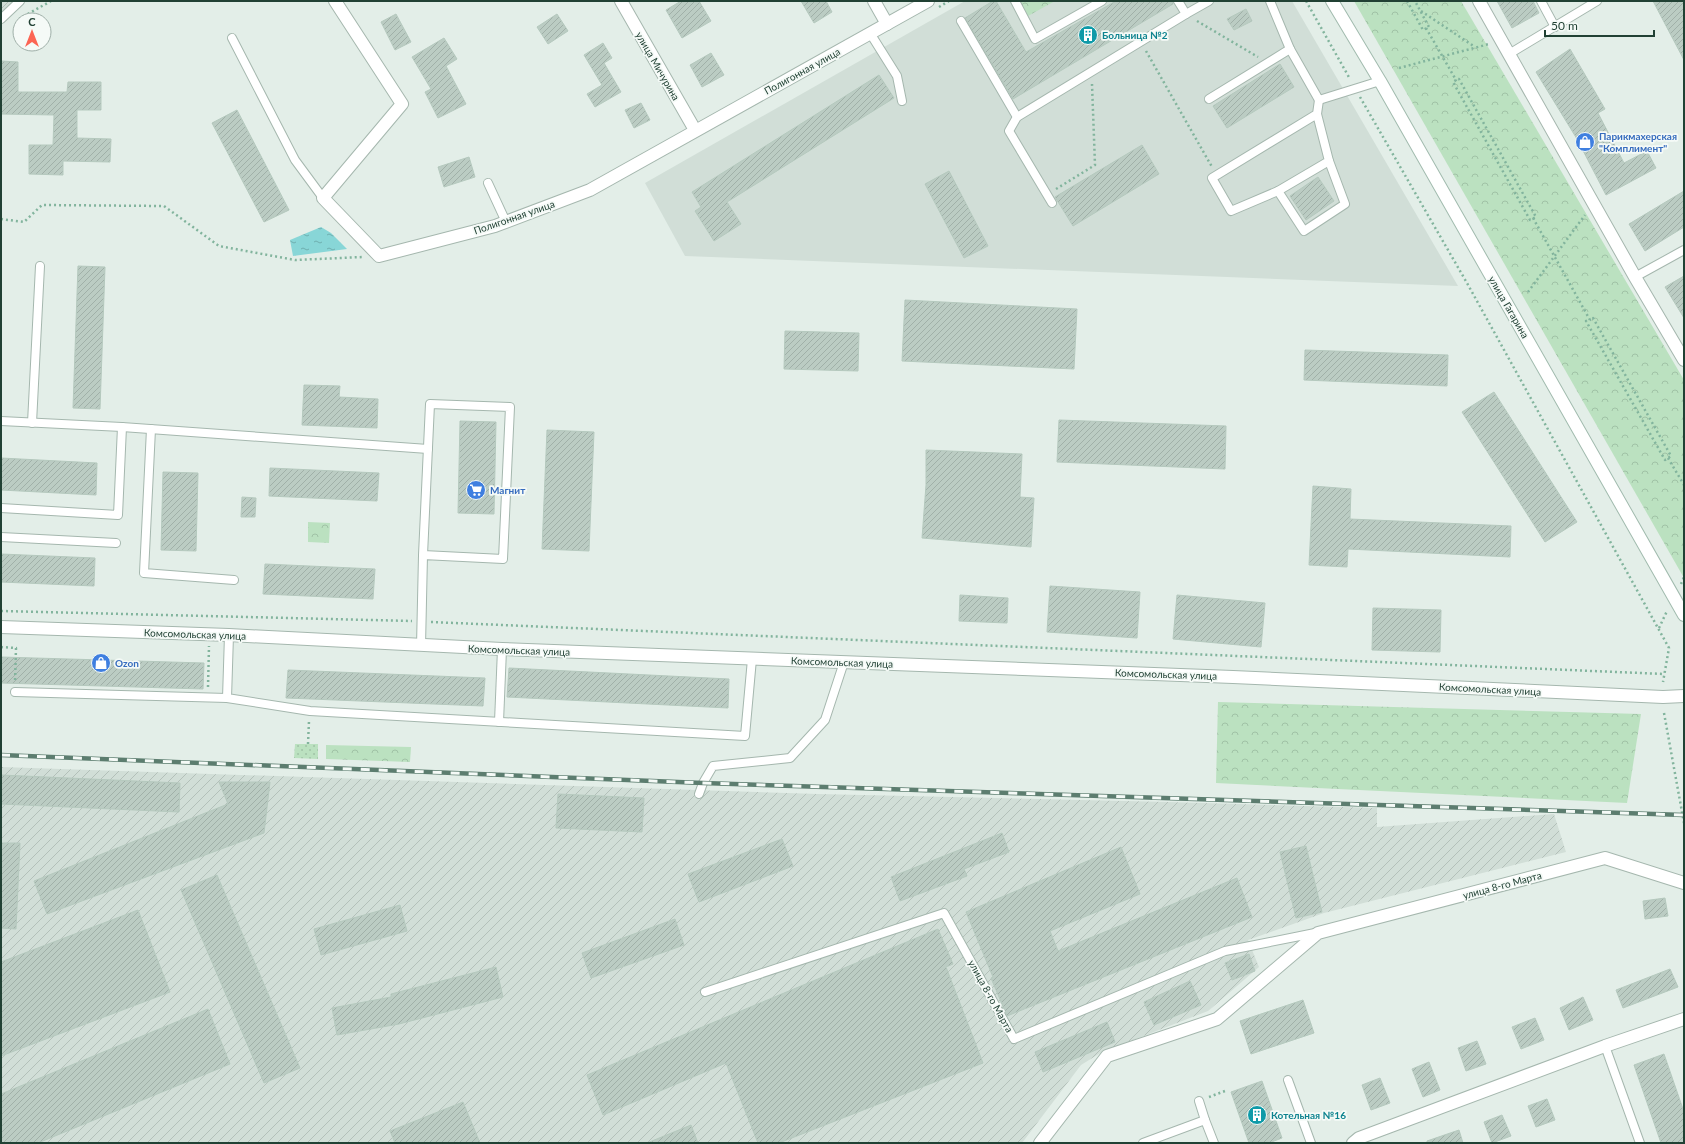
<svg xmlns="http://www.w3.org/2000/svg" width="1685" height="1144" viewBox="0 0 1685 1144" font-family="Lato,sans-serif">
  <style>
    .built { fill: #d1ded7 }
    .industrial { fill: url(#industrial-furrows) }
    .grass { fill: url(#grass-dots) }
    .forest { fill: url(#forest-crowns) }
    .water { fill: url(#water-ripples) }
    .building { fill: url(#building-hatch); stroke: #b5c9be }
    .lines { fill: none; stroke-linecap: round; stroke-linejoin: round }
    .service-casing { stroke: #a5b7ae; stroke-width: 10 }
    .minor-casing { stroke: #a5b7ae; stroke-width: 14 }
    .tertiary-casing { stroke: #a5b7ae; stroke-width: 14 }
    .secondary-casing { stroke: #a1bbae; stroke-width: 14 }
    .path { stroke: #82b49d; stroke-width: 2.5; stroke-dasharray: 2 3; stroke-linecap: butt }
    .service { stroke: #fff; stroke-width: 8 }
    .minor { stroke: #fff; stroke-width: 12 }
    .tertiary { stroke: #fff; stroke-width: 12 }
    .secondary { stroke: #fff; stroke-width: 12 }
    .rail-casing { stroke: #5c7d6f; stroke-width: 4.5 }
    .rail { stroke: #f5faf7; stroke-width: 3; stroke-dasharray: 9; stroke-linecap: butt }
    .labels { text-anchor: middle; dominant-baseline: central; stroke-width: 3.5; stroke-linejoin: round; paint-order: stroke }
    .culture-label { font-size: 10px; font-weight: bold; fill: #0d838f; stroke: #f5faf7; text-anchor: start }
    .street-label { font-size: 10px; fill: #214134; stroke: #f5faf7 }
    .shop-label { font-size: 10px; font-weight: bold; fill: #366cbe; stroke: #f5faf7; text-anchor: start }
  </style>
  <defs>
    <pattern id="industrial-furrows" width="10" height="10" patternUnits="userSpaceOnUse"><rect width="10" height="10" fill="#d1ded7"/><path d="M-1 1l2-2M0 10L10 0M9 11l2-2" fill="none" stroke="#b3c0b9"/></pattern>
    <pattern id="grass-dots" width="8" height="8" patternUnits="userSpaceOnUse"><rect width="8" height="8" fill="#bbe1c0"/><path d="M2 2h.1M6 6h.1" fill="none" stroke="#a0c2a6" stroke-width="1.8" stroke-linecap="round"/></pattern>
    <pattern id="forest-crowns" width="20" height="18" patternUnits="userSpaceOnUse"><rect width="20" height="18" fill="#bbe1c0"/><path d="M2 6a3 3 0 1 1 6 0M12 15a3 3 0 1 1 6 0" fill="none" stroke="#a0c2a6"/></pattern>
    <pattern id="water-ripples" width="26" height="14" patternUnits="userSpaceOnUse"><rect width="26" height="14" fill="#88d6d7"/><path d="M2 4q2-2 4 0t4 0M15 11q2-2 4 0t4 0" fill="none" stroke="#6fafaf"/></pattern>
    <pattern id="building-hatch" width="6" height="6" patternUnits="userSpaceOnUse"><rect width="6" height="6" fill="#bbccc3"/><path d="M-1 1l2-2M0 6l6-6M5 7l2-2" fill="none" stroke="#a0b0a8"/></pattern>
  </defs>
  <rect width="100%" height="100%" fill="#e3eee8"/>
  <path class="built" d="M965,1H1292L1458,286L685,256L645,183Z"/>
  <g class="industrial">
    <path d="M1,1H23L1,20Z"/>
    <path d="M1,767L818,794L1168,802L1377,808V827L1554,814L1566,852L1324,913L1248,940L1259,967L1208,1011L1102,1052L1081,1065L1022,1143H1Z"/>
  </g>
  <path class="grass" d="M295,744H318V759L294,758Z"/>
  <g class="forest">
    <path d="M1020,1H1055L1028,16Z"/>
    <path d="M1354,1H1461L1684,380V578Z"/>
    <path d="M308,522L330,523L329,543L308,542Z"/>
    <path d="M1218,702L1641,714L1627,803L1216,783Z"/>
    <path d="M326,745L411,747L410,762L326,759Z"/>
  </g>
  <path class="water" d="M321,227L331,233L347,249L293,256L290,240Z"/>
  <g class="building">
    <path d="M681,1H699L711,21L682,38L666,10Z"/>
    <path d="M801,1H826L832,12L814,23Z"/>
    <path d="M993,1H996L1026,52L1116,1H1173V4L1013,99L965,18Z"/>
    <path d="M1497,1H1533L1539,13L1512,28Z"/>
    <path d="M1653,1H1684V60Z"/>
    <path d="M1246,9L1252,21L1234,30L1227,19Z"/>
    <path d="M396,14L411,42L395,50L381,22Z"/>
    <path d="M557,14L568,31L548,44L537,27Z"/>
    <path d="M444,38L457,59L446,66L466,104L438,118L425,92L431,89L412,57Z"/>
    <path d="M603,43L612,58L604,63L621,92L595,107L587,94L602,85L584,55Z"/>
    <path d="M1570,49L1605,109L1598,113L1624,163L1647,151L1656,168L1606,195L1577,139L1536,72Z"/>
    <path d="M711,53L724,75L702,87L690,65Z"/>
    <path d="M1,61L18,62V92H67L68,82H101V110H77V138L111,139L110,162L63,161V175L29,174V145H53L54,115L1,114Z"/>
    <path d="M1280,64L1294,87L1227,128L1213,106Z"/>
    <path d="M879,75L894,98L727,202L741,224L714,241L695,211L701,207L692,192Z"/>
    <path d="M641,103L650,120L634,128L625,110Z"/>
    <path d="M237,110L289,210L264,222L212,123Z"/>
    <path d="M1142,145L1159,174L1073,226L1055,197Z"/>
    <path d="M469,157L475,177L444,187L438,167Z"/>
    <path d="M949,171L988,246L964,258L925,184Z"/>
    <path d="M1318,177L1334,201L1306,220L1290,196Z"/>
    <path d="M1684,191V227L1645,251L1629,224Z"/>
    <path d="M78,266L105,267L100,409L73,408Z"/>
    <path d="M1684,276V318L1665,287Z"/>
    <path d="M905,300L1077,309L1074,369L902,361Z"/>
    <path d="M785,331L859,333L858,371L784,369Z"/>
    <path d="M1305,350L1448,355L1447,386L1304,380Z"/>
    <path d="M304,385L340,386L339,397L378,399L377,428L302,425Z"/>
    <path d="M1494,392L1577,522L1545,542L1462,412Z"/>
    <path d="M1059,420L1226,426L1225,469L1057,462Z"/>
    <path d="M460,421L496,422L494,514L458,513Z"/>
    <path d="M547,430L594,432L589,551L542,549Z"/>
    <path d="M926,450L1022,454L1020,497L1034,498L1031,547L922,538L926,485Z"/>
    <path d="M1,458L97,463L96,495L1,490Z"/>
    <path d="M270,468L379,473L377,501L269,496Z"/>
    <path d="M163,472L198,473L196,551L161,550Z"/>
    <path d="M1313,486L1351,489L1350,519L1511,526L1510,557L1348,549L1347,567L1309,565Z"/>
    <path d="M242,497L256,498L255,517H241Z"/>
    <path d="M1,554L95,558L94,586L1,582Z"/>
    <path d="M265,564L375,569L373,599L263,594Z"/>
    <path d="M1050,586L1140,592L1137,638L1047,632Z"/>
    <path d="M960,595L1008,598L1007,623L959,621Z"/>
    <path d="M1177,595L1265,603L1261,647L1173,639Z"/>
    <path d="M1373,608L1441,610L1440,652L1372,650Z"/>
    <path d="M1,657L204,663L203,689L1,683Z"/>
    <path d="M509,668L729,679L728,708L507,697Z"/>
    <path d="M288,670L485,678L483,706L286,698Z"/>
    <path d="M1,775L180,783L179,812L1,804Z"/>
    <path d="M219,782H270L264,833L47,914L34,881L228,804Z"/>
    <path d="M558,794L644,798L642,832L556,828Z"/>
    <path d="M1002,833L1009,852L964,869L967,876L900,901L891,877Z"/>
    <path d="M782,839L793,866L699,902L688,874Z"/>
    <path d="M1,843H20L16,929L1,928Z"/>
    <path d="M1306,846L1322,912L1296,918L1280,852Z"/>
    <path d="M1121,847L1140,894L1050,931L1058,951L1237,878L1252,917L1007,1016L991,978L993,977L966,912Z"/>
    <path d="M217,875L300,1068L264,1083L181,890Z"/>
    <path d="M1665,898L1668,916L1645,919L1643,901Z"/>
    <path d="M400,905L407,931L321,955L314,929Z"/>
    <path d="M138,910L170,992L1,1056V962Z"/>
    <path d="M675,919L684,945L591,978L582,953Z"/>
    <path d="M938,929L953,964L946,967L983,1063L779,1143H758L726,1063L603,1115L587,1075Z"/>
    <path d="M1249,954L1255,971L1232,980L1225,963Z"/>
    <path d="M496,967L503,997L399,1024L337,1035L332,1008L391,997V994Z"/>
    <path d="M1670,969L1678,987L1623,1008L1616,990Z"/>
    <path d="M1190,981L1201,1005L1154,1025L1144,1002Z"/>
    <path d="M1583,997L1593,1020L1569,1030L1560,1008Z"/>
    <path d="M1303,1000L1314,1033L1251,1054L1240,1021Z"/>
    <path d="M208,1009L230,1064L38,1143H1V1094Z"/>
    <path d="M1535,1018L1544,1040L1521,1049L1512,1027Z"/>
    <path d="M1107,1022L1115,1042L1043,1072L1035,1052Z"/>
    <path d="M1477,1041L1486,1064L1466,1071L1458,1048Z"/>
    <path d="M1664,1054L1684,1112V1143H1661L1634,1065Z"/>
    <path d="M1429,1062L1440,1090L1423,1097L1412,1069Z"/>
    <path d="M1380,1078L1390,1103L1371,1110L1362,1085Z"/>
    <path d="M1262,1081L1282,1138L1269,1143H1249L1231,1092Z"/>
    <path d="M1547,1099L1555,1120L1536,1127L1528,1106Z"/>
    <path d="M463,1102L480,1143H395L390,1131Z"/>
    <path d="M1502,1115L1511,1136L1492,1143L1484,1122Z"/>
    <path d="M691,1125L698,1143H647Z"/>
    <path d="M1459,1130L1463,1143H1427V1141Z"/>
  </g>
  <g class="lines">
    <g class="service-casing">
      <g id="service">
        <path d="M1015,1L1035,39L1102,1"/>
        <path d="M1270,1L1290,49L1319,100L1380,81"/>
        <path d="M1541,1L1555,27"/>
        <path d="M1186,14L1209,1"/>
        <path d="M1,19L20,1"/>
        <path d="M961,21L1017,117"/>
        <path d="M870,33L897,76L902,101"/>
        <path d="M232,38L295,160L323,198"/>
        <path d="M1509,54L1597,1"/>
        <path d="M1209,99L1290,49"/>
        <path d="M1317,114L1329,161L1278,191L1231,211L1212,178L1317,114L1319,100"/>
        <path d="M488,183L506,222"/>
        <path d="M1278,191L1304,231L1345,204L1329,161"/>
        <path d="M1052,203L1009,131L1017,117L1186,14L1178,1"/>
        <path d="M1635,277L1684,250"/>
        <path d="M1,421L122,427L428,449"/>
        <path d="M32,423L40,266"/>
        <path d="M151,429L144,573L234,580"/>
        <path d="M1,508L118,515L122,427"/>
        <path d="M1,537L116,543"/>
        <path d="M229,635L227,698L310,711L745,736L752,659"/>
        <path d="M421,646L423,555L430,404L510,407L503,559L423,555"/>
        <path d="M15,692L227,698"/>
        <path d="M499,722L502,649"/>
        <path d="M699,794L703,783L713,766L790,758L825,720L844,662"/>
        <path d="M705,992L944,913L1014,1039L1225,951L1315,933"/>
        <path d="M1605,1046L1640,1143"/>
        <path d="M1288,1080L1311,1143"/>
        <path d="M1199,1101L1205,1120"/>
        <path d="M1143,1143L1205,1120L1214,1143"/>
      </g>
    </g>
    <g class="minor-casing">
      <g id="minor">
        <path d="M335,1L402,104L323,198L379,256L495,226L590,190L928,1"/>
        <path d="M621,1L695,130"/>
        <path d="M874,1L887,24"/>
        <path d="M1479,1L1635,277L1684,360"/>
        <path d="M1040,1143L1107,1056L1217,1019L1318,933L1605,858L1684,883"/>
        <path d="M1353,1143L1359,1138L1605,1046L1684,1019"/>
      </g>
    </g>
    <g class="tertiary-casing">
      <path id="tertiary" d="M1,627L229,635L502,649L1233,677L1663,697L1684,696"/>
    </g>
    <g class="secondary-casing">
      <path id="secondary" d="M1332,1L1380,81L1684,615"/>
    </g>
    <g class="path">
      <path d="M1306,1L1350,79"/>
      <path d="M1407,1L1423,30L1429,27L1415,1"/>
      <path d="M939,7L949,1"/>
      <path d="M1421,11L1475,47"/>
      <path d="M19,19L51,1"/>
      <path d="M1197,21L1258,57"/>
      <path d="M1426,28L1456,80L1453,82L1530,220L1536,217L1459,79L1456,80"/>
      <path d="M1146,51L1212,167"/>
      <path d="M1399,68L1489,44"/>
      <path d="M1360,97L1467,283L1669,648L1663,682"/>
      <path d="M1056,189L1095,165L1092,84"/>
      <path d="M1533,218L1590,320L1586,321L1665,460L1671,456L1593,318L1590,320"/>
      <path d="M1,219L24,222L42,205L164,206L219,246L295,260L363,257"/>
      <path d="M1528,292L1585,215"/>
      <path d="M1668,458L1684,485"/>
      <path d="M1681,584L1684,577"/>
      <path d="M1,611L412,621"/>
      <path d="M431,622L1664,674"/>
      <path d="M1659,628L1667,611"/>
      <path d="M1,647L16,648L15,682"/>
      <path d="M208,687L209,646"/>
      <path d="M1664,713L1684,823"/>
      <path d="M308,744L309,721"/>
      <path d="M1209,1097L1225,1091"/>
    </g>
    <use href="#service" class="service"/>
    <use href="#minor" class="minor"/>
    <use href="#tertiary" class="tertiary"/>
    <use href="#secondary" class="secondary"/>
    <g class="rail-casing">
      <path id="rail" d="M1,755L703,783L1684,815"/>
    </g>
    <use href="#rail" class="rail"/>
  </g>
  <defs>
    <g id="building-disc" transform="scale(1)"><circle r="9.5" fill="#0f9aa8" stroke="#f5faf7"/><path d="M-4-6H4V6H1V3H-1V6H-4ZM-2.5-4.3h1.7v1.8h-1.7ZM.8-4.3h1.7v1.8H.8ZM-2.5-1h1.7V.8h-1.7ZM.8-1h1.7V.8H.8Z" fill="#fff"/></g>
    <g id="shop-disc" transform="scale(1)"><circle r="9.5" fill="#3f7fe0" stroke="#f5faf7"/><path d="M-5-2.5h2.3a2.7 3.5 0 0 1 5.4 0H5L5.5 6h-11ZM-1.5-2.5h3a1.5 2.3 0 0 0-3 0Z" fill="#fff"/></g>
    <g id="supermarket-disc" transform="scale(1)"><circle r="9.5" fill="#3f7fe0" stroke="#f5faf7"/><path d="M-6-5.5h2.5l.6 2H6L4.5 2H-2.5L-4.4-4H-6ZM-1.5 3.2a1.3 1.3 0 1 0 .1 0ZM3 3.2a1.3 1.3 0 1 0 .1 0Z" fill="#fff"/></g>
  </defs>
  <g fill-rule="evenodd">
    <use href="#building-disc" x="1088" y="35"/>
    <use href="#shop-disc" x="1585" y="142"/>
    <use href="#supermarket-disc" x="476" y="490"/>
    <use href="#shop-disc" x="101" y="663"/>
    <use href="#building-disc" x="1257" y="1115"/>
  </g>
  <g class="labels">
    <g class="culture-label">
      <text x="1102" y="35">Больница №2</text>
      <text x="1271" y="1115">Котельная №16</text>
    </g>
    <g class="street-label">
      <text transform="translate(658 66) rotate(60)">улица Мичурина</text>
      <text transform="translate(802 71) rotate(-29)">Полигонная улица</text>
      <text transform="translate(514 217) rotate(-19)">Полигонная улица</text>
      <text transform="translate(1509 307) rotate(60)">улица Гагарина</text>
      <text transform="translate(195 634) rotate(2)">Комсомольская улица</text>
      <text transform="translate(519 650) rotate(2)">Комсомольская улица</text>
      <text transform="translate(842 662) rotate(2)">Комсомольская улица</text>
      <text transform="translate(1166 674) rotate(2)">Комсомольская улица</text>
      <text transform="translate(1490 689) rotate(3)">Комсомольская улица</text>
      <text transform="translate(1502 885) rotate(-15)">улица 8-го Марта</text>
      <text transform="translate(991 996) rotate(61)">улица 8-го Марта</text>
    </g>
    <g class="shop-label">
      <text x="1599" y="136">Парикмахерская<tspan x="1599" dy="12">"Комплимент"</tspan></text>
      <text x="490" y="490">Магнит</text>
      <text x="115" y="663">Ozon</text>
    </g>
  </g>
  <rect width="1685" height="1144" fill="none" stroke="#214134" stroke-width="4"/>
  <g transform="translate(32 32)"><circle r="19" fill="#f5faf7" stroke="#a0b0a9"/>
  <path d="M0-3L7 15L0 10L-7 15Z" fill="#fc6554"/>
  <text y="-6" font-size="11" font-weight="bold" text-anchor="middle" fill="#214134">С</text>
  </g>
  <path d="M1545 30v6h109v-6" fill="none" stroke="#214134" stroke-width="2"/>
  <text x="1551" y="30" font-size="12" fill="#214134" stroke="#f5faf7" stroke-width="3" paint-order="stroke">50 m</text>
</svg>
